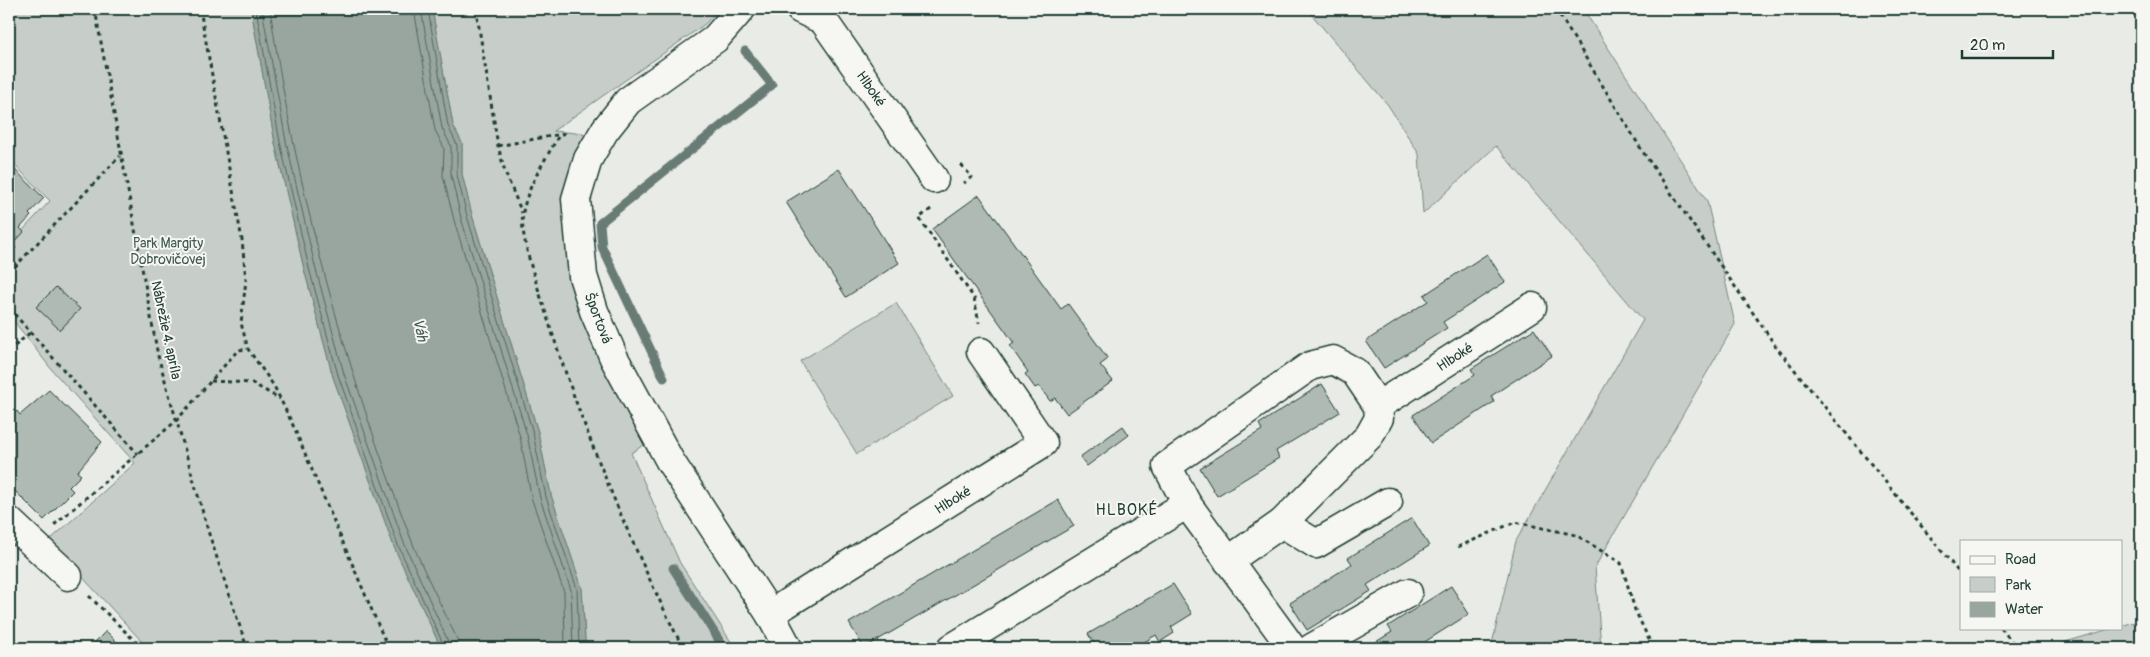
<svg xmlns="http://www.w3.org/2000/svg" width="2150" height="657" viewBox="0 0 2150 657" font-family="Pangolin,sans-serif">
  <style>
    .green { fill: #c7cec9; stroke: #73867e }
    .water { fill: #99a6a0; stroke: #687c75 }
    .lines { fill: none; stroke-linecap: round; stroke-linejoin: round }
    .shore { stroke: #50675f; stroke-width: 1 }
    .stream { stroke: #687c75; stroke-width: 9 }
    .building { fill: #b0bab5; stroke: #1f3d34 }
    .street-casing { stroke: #1f3d34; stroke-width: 31 }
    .path { stroke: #1f3d34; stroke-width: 3; stroke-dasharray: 4 4; stroke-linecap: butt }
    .street { stroke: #f6f6f2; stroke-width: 28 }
    .labels { text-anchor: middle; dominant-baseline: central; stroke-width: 4; stroke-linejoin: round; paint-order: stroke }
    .street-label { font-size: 14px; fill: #1f3d34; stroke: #f6f6f2 }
    .park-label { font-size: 14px; fill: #415a52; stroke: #f6f6f2 }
    .water-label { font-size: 15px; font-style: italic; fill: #445c54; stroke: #f6f6f2 }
    .quarter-label { font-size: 16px; letter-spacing: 1px; fill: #1f3d34; stroke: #f6f6f2 }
  </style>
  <rect width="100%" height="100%" fill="#e9ebe7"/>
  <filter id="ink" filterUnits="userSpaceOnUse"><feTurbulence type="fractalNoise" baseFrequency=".02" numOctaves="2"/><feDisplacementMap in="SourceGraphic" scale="10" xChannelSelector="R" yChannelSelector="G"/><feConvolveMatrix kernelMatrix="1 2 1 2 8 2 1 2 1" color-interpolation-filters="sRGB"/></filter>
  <g filter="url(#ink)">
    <g class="green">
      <path d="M9,9H251L275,143L304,269L333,377L394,547L441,648H148L49,541L135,463L52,370L9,315V245L50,201L9,159Z"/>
      <path d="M432,9H719L705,24L553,131L611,136L596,165L587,207L591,265L619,344L661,434L631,453L680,563L735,648H584L585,640L582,588L551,495L538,432L472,215L462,174V143L453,125Z"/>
      <path d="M1307,9H1583L1707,201L1735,324L1595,567L1601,648H1491L1516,541L1643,320L1496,146L1423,214L1419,154L1388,105Z"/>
      <path d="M896,303L953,396L857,454L800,361Z"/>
      <path d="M2141,620V648H2045L2113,628H2121V626Z"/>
    </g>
    <path class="water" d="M251,9H432L453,125L462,143V174L472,215L538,432L551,495L582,588L585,640L584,648H441L394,547L333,377L304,269L275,143Z"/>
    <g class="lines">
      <g class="shore">
        <path d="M256,9L280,142L309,268L338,375L398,545L445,648"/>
        <path d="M262,9L286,141L315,266L344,374L404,543L451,648"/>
        <path d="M270,9C296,190 345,368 411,539C424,573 442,606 457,639L459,648"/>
        <path d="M414,9L435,130L444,148L443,176L454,220L520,437L532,500L564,592L565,648"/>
        <path d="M421,9L442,128L451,146V175L461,218L527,435L540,498L571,590L573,648"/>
        <path d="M428,9L448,126L457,145V175L467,216L533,433L546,497L577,589L579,648"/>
      </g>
      <g class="stream">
        <path d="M664,378L602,247L600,223L772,85L745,51"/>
        <path d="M673,568L724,648"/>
      </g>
    </g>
    <g class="building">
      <path d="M9,164L44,198L29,214L31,216L20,228L24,232L13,244L16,248L9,256Z"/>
      <path d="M839,169L899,263L846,297L786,202Z"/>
      <path d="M979,195L1061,309L1068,304L1108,359L1100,365L1113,381L1067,414L1055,398L1050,401L1039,386L1035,388L1025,374L1028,372L1010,346L1014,343L932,229Z"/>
      <path d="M1487,254L1505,282L1443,322L1447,328L1384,368L1366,341L1428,301L1424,295Z"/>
      <path d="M56,287L80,309L60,330L36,307Z"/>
      <path d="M1534,329L1552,356L1491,396L1494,402L1431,443L1413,415L1475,375L1471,369Z"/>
      <path d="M1322,384L1340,412L1276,451L1279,458L1217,496L1200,468L1262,430L1259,424Z"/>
      <path d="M49,390L102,442L77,472L81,475L69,487L73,491L44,520L14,490L9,494V419L17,411L20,415Z"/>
      <path d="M1123,426L1129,435L1087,466L1080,457Z"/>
      <path d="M1058,500L1074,526L864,648L849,623Z"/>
      <path d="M1412,518L1429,546L1367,585L1371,591L1307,630L1290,603L1352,564L1348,558Z"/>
      <path d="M1173,584L1192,614L1171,627L1174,633L1160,642L1156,635L1134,648H1097L1088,634Z"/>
      <path d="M1451,586L1469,614L1415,648H1366L1392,632L1388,626Z"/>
      <path d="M106,631L123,648H85L89,645L91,646Z"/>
    </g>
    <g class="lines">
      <g class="street-casing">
        <g id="street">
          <path d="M741,9L715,39L628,101L605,130L588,159L576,199L583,276L594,311L614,358L670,461L770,614L788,648"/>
          <path d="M800,9L823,20L934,179"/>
          <path d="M1187,504L1292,648"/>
          <path d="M9,521L68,576"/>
          <path d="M1282,523L1316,544L1388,502"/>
          <path d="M1228,561L1282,523L1369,436L1379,418L1378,406"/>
          <path d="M770,614L1043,443L981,352"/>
          <path d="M952,648L1187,504L1167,466L1310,366L1333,360L1355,372L1378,406L1532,307"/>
          <path d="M1312,648L1408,593"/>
        </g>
      </g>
      <g class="path">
        <path d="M95,9L158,356L209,534L247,648"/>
        <path d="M200,9L242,240L246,280L241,323L248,349L274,386L292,423L388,648"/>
        <path d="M476,9L498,146L505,172L522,213"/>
        <path d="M1556,9L1643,152L1777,348L1961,575"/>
        <path d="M558,137C545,160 528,185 523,212C519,234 536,282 543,304C580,423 627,537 683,648"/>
        <path d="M498,146L567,133"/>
        <path d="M961,165L972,177L964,183"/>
        <path d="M931,209L919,218L974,298L979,323"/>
        <path d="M9,273L120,156"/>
        <path d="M9,308L138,454"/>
        <path d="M9,338L16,345L32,331"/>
        <path d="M211,381L252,383L280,399"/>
        <path d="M54,525L176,421L238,350L248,349"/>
        <path d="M1458,547L1515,522L1576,535L1621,563L1635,610L1653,648"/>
        <path d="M89,596L142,648"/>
        <path d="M2001,628L2017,648"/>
        <path d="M235,648L245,643"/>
      </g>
      <use href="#street" class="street"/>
    </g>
  </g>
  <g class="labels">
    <g class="street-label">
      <text transform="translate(871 89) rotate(55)">Hlboké</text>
      <text transform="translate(598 318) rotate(69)">Športová</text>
      <text transform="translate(166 330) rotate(78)">Nábrežie 4. apríla</text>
      <text transform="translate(1455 357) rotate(-33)">Hlboké</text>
      <text transform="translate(953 500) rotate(-32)">Hlboké</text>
    </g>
    <g class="park-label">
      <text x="168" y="243">Park Margity<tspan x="168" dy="16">Dobrovičovej</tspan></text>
    </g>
    <g class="water-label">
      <text transform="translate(420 330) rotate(77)">Váh</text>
    </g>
    <g class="quarter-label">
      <text x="1127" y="510">HLBOKÉ</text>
    </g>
  </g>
  <rect width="2150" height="657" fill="none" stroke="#f6f6f2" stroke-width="30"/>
  <rect x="15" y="15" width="2120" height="627" fill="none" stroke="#1f3d34" stroke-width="2" filter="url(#ink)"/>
  <rect x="1960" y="540" width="162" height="90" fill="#f6f6f2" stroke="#a0aca6"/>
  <rect x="1970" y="556" width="25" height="8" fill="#f6f6f2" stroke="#a0aca6"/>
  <text x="2005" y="564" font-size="15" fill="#1f3d34">Road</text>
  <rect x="1970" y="577" width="25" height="15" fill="#c7cec9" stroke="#a0aca6"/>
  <text x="2005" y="590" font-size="15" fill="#1f3d34">Park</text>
  <rect x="1970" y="602" width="25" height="15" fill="#99a6a0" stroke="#a0aca6"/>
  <text x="2005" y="614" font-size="15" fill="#1f3d34">Water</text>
  <path d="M1962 50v8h91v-8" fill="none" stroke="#1f3d34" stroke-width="2.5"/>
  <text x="1970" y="50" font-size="15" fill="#1f3d34" stroke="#f6f6f2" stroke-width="4" paint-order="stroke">20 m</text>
</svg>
